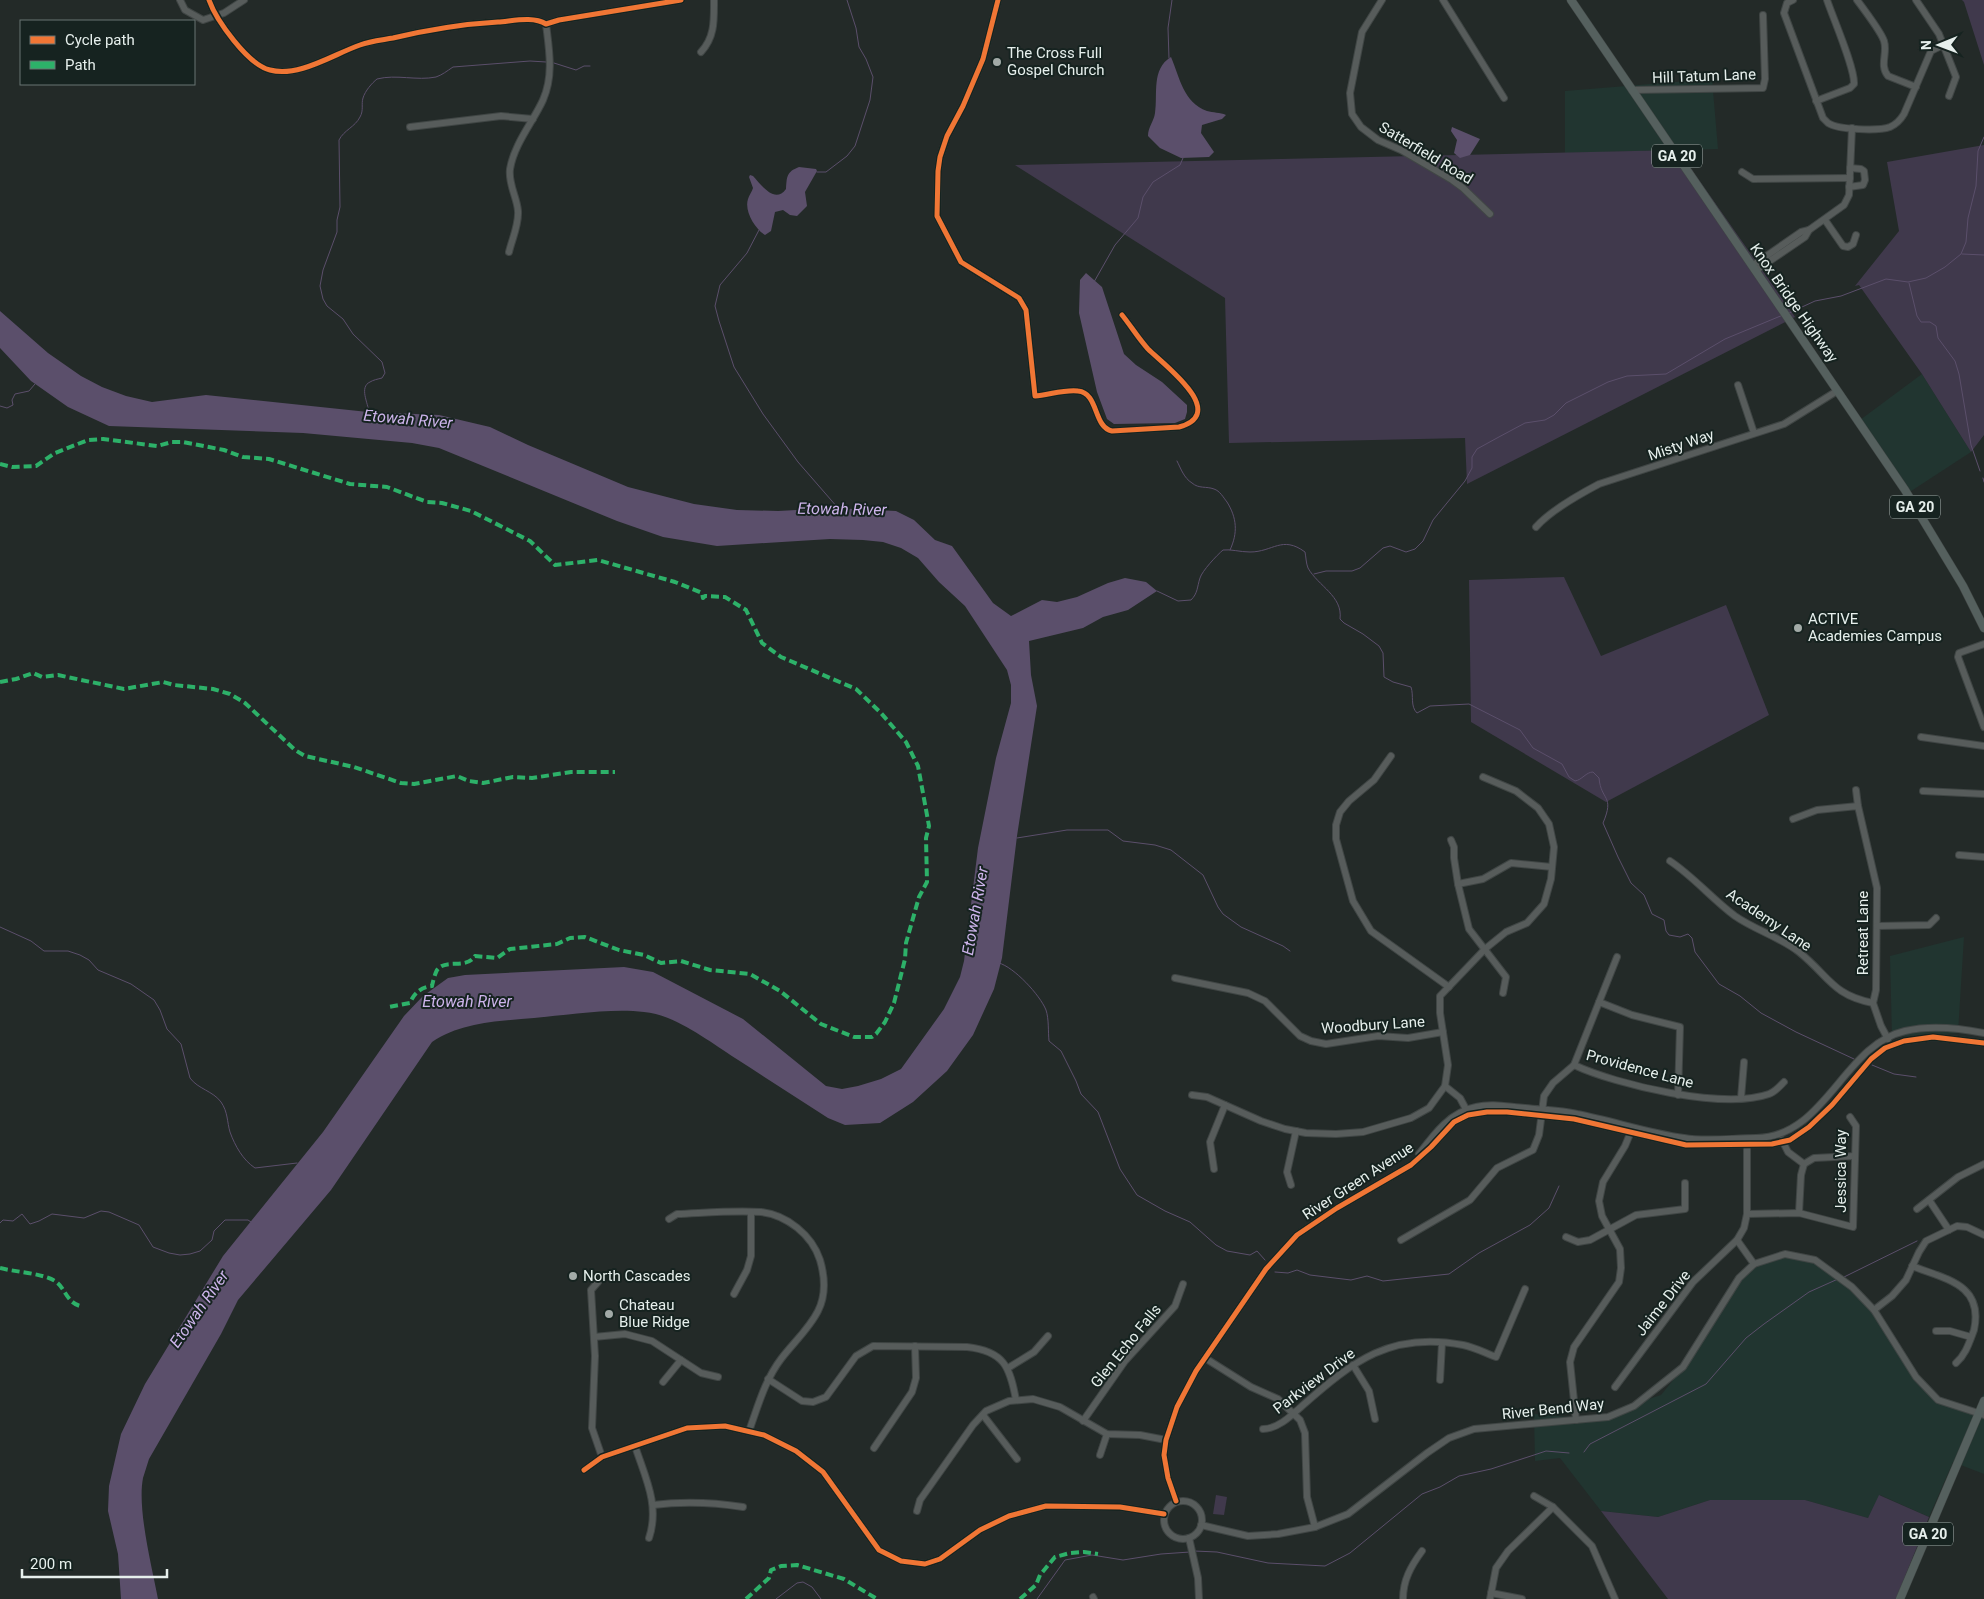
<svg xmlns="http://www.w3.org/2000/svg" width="1984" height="1599" viewBox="0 0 1984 1599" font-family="Roboto,sans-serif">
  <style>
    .built { fill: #213530 }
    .green { fill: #40394c }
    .water { fill: #5b4f6b }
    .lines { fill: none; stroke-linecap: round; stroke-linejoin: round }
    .stream { stroke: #5b4f6b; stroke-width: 1 }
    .minor-casing { stroke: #404645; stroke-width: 8 }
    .major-casing { stroke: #404645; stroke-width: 9 }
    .minor { stroke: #575c5b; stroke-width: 6 }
    .major { stroke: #55605e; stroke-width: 8 }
    .quiet { stroke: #2db169; stroke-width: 4; stroke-dasharray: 8 4; stroke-linecap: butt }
    .cycleway-casing { stroke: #162320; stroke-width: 8 }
    .cycleway { stroke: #f07635; stroke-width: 5 }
    .poi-dot { fill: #a2aaa7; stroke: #162320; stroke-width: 2 }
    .labels { text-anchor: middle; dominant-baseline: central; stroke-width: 4; stroke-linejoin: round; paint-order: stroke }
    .shield { fill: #162320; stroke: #a8b2af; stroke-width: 1 }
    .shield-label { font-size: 14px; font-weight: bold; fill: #e6efec }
    .poi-label { font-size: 15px; fill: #e6efec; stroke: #162320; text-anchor: start }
    .street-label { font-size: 15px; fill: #e6efec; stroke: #162320 }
    .water-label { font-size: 16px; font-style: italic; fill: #cdb4eb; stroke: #162320 }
  </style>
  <rect width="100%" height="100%" fill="#232a28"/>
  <g class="built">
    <path d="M1712,79L1718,149L1565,153V91Z"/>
    <path d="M1922,374L1971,452L1905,495L1856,423Z"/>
    <path d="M1964,937L1958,1033L1892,1037L1890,956Z"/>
    <path d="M1792,1257L1817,1260L1878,1312L1927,1391L1974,1414L1984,1393V1474L1953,1462L1929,1517L1880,1495L1868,1518L1805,1500H1710L1658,1517L1601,1511L1560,1458L1535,1461L1534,1414L1584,1418L1620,1415L1649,1399L1661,1395L1692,1357L1718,1305L1754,1264L1768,1260Z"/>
  </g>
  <g class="green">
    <path d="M1962,0H1984V65L1964,2Z"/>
    <path d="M1984,145V435L1971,452L1922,374L1859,285L1855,286L1899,231L1887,162Z"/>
    <path d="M1678,150L1795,317L1467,484L1465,438L1229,443L1225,298L1015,165Z"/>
    <path d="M1564,577L1601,656L1726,605L1769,715L1606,802L1471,722L1469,580Z"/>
    <path d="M1216,1495L1227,1497L1224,1515L1213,1514Z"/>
    <path d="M1879,1495L1929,1517L1896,1599H1668L1601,1511L1658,1517L1710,1500H1805L1868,1518Z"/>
  </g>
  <g class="water">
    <path d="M1171,57C1180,78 1183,102 1207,111C1213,113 1220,112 1226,115L1222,119L1202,125L1201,133L1214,152L1209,157L1181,158L1160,148L1148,136C1148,127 1154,121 1155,113C1158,94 1151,69 1171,57Z"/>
    <path d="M1452,127L1480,139L1470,155L1460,158L1454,153L1457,140L1451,131Z"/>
    <path d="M799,167L816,169L817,171L805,192L807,206L797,216L790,215L783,210L775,212L771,231L765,235C755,229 744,211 748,199C749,195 752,192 753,188L749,177L750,175L753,176C762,186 775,204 786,189C787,177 786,172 799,167Z"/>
    <path d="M1086,273L1102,287L1124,354L1136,365L1162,382L1187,405V412L1185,419L1175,423L1114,424L1107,419L1097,392L1079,313L1080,280Z"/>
    <path d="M0,311L48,353L81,376L102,387L126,396L152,402L206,395L368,412L439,415L490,427L528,445L628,487L694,504L737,510L778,511L833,508L896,511L914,520L935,540L952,546L993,603L1011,616L1042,600L1057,602L1077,597L1108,583L1125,578L1146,582L1157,591L1128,610L1103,617L1083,628L1029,641L1031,675L1037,706L1017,836L1002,958L994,989L973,1035L947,1071L913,1102L880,1123L845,1125L828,1118C797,1098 766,1078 735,1058C710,1042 674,1014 644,1012C611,1008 568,1015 534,1018C500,1021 461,1022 432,1042L331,1190L238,1300L221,1334L149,1459C147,1465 145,1472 143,1478C137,1509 152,1567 158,1599H121L118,1554L108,1511L109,1486L121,1434L145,1384L223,1256L323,1132L404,1016L423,996L448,978L465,975L624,967L653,972L743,1019L826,1086L842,1089L858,1086L881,1079L901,1069L944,1009L960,977L964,961L978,848L996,758L1011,703V685L1007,670L965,606L939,582L918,558L901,548L883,542L863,540L830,539L717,546L663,537L617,521L439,448L412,443L303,433L109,426L68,407L31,381L0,348Z"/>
  </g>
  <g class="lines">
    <g class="stream">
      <path d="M1169,58L1168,28L1172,0"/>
      <path d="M554,63L576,70L584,66H590"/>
      <path d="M817,172H826L847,156L855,146L870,100L873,77L866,59L859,47L856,28L847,0"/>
      <path d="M759,230L747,253L720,285L715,306L719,321L734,367L763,414L798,462L838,508"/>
      <path d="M1962,254L1984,255"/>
      <path d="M1094,282L1115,245L1138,218L1143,197L1153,182L1180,165L1183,158"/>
      <path d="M1909,283L1917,316L1921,322H1930L1936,326L1938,338L1955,361L1959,374L1971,445L1980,471"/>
      <path d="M1789,313L1815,301L1841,296L1886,279L1908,282L1926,278L1945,267L1961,254L1966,242L1968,218L1976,186L1978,151L1984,137"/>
      <path d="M0,406L7,408L13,405L12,400L15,394L29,391L35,384"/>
      <path d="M369,412C368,403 359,387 370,382C373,380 378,379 382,378L385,373L382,362L353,334L343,319L327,306L323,299L320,286L323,270L337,232V220L340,207L339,140C344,130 355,127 360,117C364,110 361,104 363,98C365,91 372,83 377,79C396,74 417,81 436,77C442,75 447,71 453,67L530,61L546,62"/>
      <path d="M1177,461C1181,469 1184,478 1192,483C1199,489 1206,486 1214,489C1220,491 1223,497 1227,502C1237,518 1238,533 1230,550"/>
      <path d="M1983,478L1984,482"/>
      <path d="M1314,574L1326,571H1352L1360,568L1383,548L1390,546L1406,552L1415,549L1423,541L1433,520L1465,481L1472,468V457L1477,449L1497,438L1525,423L1545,420L1554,415L1566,403L1608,382L1627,376L1666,374L1725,339L1783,315"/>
      <path d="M1157,591L1178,601L1191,600C1198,593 1197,587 1200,578C1202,571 1217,555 1223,550C1231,549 1240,552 1250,552C1273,552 1282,535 1305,552C1306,557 1306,563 1308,568C1318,586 1343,596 1340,619L1344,623L1363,634L1379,646L1383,653L1384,677L1393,682L1411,687C1414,696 1410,706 1417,713L1430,706L1469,704L1520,730L1533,748L1562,764L1569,777L1575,781C1582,780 1586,772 1593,772L1599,778C1601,801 1615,795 1603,823L1618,857L1631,883L1644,895L1652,914L1664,920L1666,931L1669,935L1680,937L1688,934L1692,938L1695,952L1719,984L1740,996L1761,1013L1796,1032L1854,1059"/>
      <path d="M1017,838L1067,830H1108L1123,841L1155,845L1171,850L1203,875L1218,907L1223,914L1241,927L1283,946L1290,951"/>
      <path d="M0,927L31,941L44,951H68L80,955L89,960L98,970L131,984L154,1000L160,1010L167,1029L181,1044L190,1078C198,1089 213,1091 221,1102C228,1112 227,1122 230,1132C235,1146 243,1160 255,1168L297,1163"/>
      <path d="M999,963C1014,967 1040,995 1046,1010C1049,1019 1048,1031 1049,1041L1061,1051L1076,1081L1081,1094L1098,1112L1120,1169L1137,1195L1165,1211L1190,1222L1216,1245L1227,1251L1250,1255L1257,1251L1265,1260"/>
      <path d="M1872,1065L1894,1074L1916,1077"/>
      <path d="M0,1223L3,1220L13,1221L22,1214L30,1224L39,1221L52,1214L84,1218L101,1211L109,1212L139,1225L153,1247L169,1253L180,1255L190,1254L200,1251L212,1240L214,1231L225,1220H248L251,1222"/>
      <path d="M1275,1272L1288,1273L1297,1270L1310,1275L1351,1280L1367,1276L1383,1281L1449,1274L1479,1253L1530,1225L1549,1208L1559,1186"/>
      <path d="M1844,1277L1917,1241"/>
      <path d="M1584,1452L1590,1444L1706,1384L1746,1338L1764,1324L1809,1292L1838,1279"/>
      <path d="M1194,1551L1217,1552L1268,1563L1325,1566L1350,1553L1422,1494L1440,1487L1459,1476L1491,1469L1534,1455L1546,1451L1569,1453"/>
      <path d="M776,1599L797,1583L803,1582L812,1587L821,1599"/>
      <path d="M1037,1599L1065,1560L1092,1555L1123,1560L1161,1554L1190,1552"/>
    </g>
    <g class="minor-casing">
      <g id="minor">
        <path d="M180,0L185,10L203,20L224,13L244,0"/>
        <path d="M209,0C216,20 248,65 270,70C298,78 334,54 360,45C370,41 382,40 393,38C427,30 463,24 498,22C513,21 533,16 546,24L559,20L681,0"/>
        <path d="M998,0L983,59L963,106L947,136L940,157L938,171L937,216L961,262L1019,298L1026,310L1035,396C1048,395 1066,389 1078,391C1099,393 1093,427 1112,431L1179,427C1230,413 1163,364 1148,349C1138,338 1131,326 1122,315"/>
        <path d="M1382,0L1362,32L1350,93L1352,114L1361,127L1378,140L1401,150L1452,180L1463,188L1490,214"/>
        <path d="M1443,0L1504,98"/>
        <path d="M1793,0L1787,3L1784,13L1823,118C1823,118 1828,123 1828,123C1838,130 1879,131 1890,127C1897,124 1901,119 1904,114L1931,51L1943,45"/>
        <path d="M1857,0C1863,8 1882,34 1884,41C1888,53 1879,65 1888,76L1916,87"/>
        <path d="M1916,0L1939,34L1956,77L1949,96"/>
        <path d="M701,52C715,37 714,20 714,0"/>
        <path d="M1632,90L1763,88L1765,79L1763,15"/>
        <path d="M1816,101L1850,88L1854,84C1855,68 1833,18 1827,0"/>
        <path d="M410,127L501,116L533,119"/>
        <path d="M1742,172L1753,179L1850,178"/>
        <path d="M1849,187L1863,185L1865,180L1864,171L1861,169L1850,168"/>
        <path d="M1825,220L1843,246L1848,247L1853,244L1856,235"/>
        <path d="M509,252C512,239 519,225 518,211C517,197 508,184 510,169C514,144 533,122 543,100C554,75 549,49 546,24"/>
        <path d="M1752,266L1801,232L1809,230L1844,205L1849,195L1852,128"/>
        <path d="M1755,271L1805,237L1809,230"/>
        <path d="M1738,385L1754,433"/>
        <path d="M1536,527C1551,510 1580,494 1599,484L1784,424L1837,391"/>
        <path d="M1984,644L1959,653L1958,657L1984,727"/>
        <path d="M1921,737L1984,746"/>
        <path d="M1391,756L1374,780L1349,801L1340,812L1336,825V839L1353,901L1371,931L1449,987"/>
        <path d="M1856,790L1858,806"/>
        <path d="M1923,791L1984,794"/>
        <path d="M1793,819L1817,810L1858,806L1877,888L1876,990L1873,1003"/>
        <path d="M1451,840L1454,847V858L1458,884L1469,929L1506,977L1503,993"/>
        <path d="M1959,855L1984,857"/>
        <path d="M1670,861C1694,877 1712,899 1735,916C1755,930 1780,937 1799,952C1829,976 1832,995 1873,1003L1881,1026L1888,1039"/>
        <path d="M1458,884L1483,879L1511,863L1552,867"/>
        <path d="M1877,926L1929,925L1936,918"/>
        <path d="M1175,978L1248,993L1265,1001L1300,1036L1311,1041L1326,1044L1378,1036L1408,1038L1443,1032"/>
        <path d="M1599,1002L1632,1015L1680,1027L1678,1095"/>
        <path d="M1574,1065C1617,1085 1724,1110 1769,1094C1775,1092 1780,1086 1784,1082"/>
        <path d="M1192,1095L1207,1097L1261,1121L1285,1129L1306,1133L1336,1134L1363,1132L1411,1118L1429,1108L1445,1086"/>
        <path d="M1741,1098L1744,1062"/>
        <path d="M1468,1113L1460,1098L1445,1086L1448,1065L1440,1013V996L1485,949L1506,932L1527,923L1544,904L1551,879L1554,847L1549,824L1538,808L1516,791L1483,777"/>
        <path d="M1782,1140L1788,1152L1804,1164"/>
        <path d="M1419,1154C1434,1134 1450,1112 1476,1107C1492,1103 1509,1107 1525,1108C1542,1110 1560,1110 1577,1114C1613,1121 1648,1133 1684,1138C1707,1142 1733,1138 1756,1138C1826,1137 1843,1045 1905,1031C1930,1025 1959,1028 1984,1033"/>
        <path d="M1214,1169L1210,1142L1225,1105"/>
        <path d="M1291,1185L1287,1172L1296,1131"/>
        <path d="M1929,1200L1949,1230"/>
        <path d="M1917,1209L1958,1177L1984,1164"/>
        <path d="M1799,1213L1801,1175L1804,1164L1814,1158L1855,1156"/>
        <path d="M1747,1214L1799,1213L1853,1227L1856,1126L1850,1117"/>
        <path d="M669,1219L677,1214C703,1213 735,1210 761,1212C787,1215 812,1235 820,1260C825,1277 826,1295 818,1311C809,1329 793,1343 781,1359C765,1380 758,1406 749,1431"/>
        <path d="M1566,1237L1578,1242L1590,1240L1636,1215L1685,1209V1183"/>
        <path d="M1401,1240L1470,1200L1497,1168L1533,1150L1539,1135L1544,1096L1553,1083L1574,1065L1617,957"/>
        <path d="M1737,1240L1754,1264"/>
        <path d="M1912,1266C1945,1279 1984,1284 1974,1330C1969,1343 1966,1354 1956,1363"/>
        <path d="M598,1282L591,1290L595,1356L592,1428L602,1457"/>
        <path d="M734,1294L747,1270L751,1256V1212"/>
        <path d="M1874,1310L1892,1296L1906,1280L1919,1252L1926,1241L1957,1226L1967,1227L1984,1235"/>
        <path d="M1936,1331H1950L1971,1337"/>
        <path d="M594,1337L625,1334L652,1341L701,1373L718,1377"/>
        <path d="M1205,1358L1251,1387L1278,1399L1300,1420L1305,1433L1307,1497L1315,1527"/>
        <path d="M1353,1365L1369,1391L1375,1419"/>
        <path d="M1008,1368L1034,1352L1048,1336"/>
        <path d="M768,1379L802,1401L813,1402L826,1397L856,1356L873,1346L967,1347C1004,1351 1010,1367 1016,1400"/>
        <path d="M1440,1380L1442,1343"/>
        <path d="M663,1382L681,1360"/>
        <path d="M1615,1387L1693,1282L1737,1240L1744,1228L1747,1214V1144"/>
        <path d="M983,1415L1017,1459"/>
        <path d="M1576,1420L1570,1362L1574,1347L1619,1282L1621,1268L1620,1249L1602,1216L1599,1201L1603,1182L1625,1146L1632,1129"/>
        <path d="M1083,1421L1125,1361L1175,1306L1183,1284"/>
        <path d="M1263,1429C1278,1429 1292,1415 1302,1406C1353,1361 1391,1331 1463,1345C1474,1347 1485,1353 1496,1357L1525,1289"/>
        <path d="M635,1446C645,1477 660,1505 649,1538"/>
        <path d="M874,1448L912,1392L916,1378L915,1346"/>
        <path d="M1100,1455L1107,1434"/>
        <path d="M584,1470L602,1457L687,1428L725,1426L764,1435L796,1451L823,1472L879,1550L901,1561L925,1564L940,1559L980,1530L1009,1516L1046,1506L1120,1507L1164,1514"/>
        <path d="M1534,1496L1553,1507L1592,1546L1615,1599"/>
        <circle cx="1183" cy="1520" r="19"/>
        <path d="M1176,1501L1168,1478L1164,1455L1166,1440L1177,1407L1196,1371L1266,1269L1297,1235L1337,1208L1411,1165L1431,1147L1454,1122L1468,1115L1487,1112H1507L1574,1119L1686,1145L1772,1144L1790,1140L1809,1127L1832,1105L1871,1059L1885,1048L1904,1041L1933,1037L1984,1043"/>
        <path d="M653,1505C685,1501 711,1502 743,1507"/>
        <path d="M917,1511L920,1500L973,1425L986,1411L1009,1401L1033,1399L1060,1407L1107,1434L1140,1435L1166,1440"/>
        <path d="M1201,1525L1248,1536L1278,1534L1315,1527L1348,1514L1427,1453L1449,1438L1474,1429L1608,1417L1634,1406L1683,1367L1739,1278L1754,1264L1785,1254L1815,1260L1852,1287L1874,1310L1916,1377L1938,1400L1984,1415"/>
        <path d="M1189,1538L1198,1578L1199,1599"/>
        <path d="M1491,1593L1522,1599"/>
        <path d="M1093,1597L1094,1599"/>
        <path d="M1403,1599C1403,1580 1411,1566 1422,1551"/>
        <path d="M1490,1599L1496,1568L1508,1551L1553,1507"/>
      </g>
    </g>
    <g class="major-casing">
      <g id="major">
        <path d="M1571,0L1905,490L1963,586L1984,628"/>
        <path d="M1900,1599L1984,1401"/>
      </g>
    </g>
    <use href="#minor" class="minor"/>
    <use href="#major" class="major"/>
    <g class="quiet">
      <path d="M0,464L12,467L36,466L55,453L88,440L103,439L157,446L172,442H183L224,450L243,457L269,459L350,484L387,487L427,502L442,503L471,511L530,541L555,565L598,560L675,582L702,593L703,598L705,596L725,597L746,610L762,643L781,657L856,689L881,713L906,742L918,766L929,826L926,838L927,882L919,897L906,943L905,959L894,1003L885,1022L876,1034L872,1037H854L821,1024L780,991L750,974L710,970L681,961L661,963L644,955L619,950L585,937L570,938L557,944L510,949L497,958L475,956C466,970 446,958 437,970C435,974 433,981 432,986C421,987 414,993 410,1003L389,1007"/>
      <path d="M0,682L16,679L33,673L42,677L58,675L124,689L163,682L174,685L213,689L230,694L245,703L295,750L305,756L354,767L401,783L414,784L457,776L469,781L483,783L513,777L532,778L571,772H615"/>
      <path d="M0,1268C15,1272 42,1273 55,1281C65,1287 66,1302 80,1306"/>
      <path d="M746,1599L769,1578L771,1570L781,1566L797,1565L844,1579L877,1599"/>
      <path d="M1020,1599L1036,1585L1040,1575L1055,1557L1070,1553L1084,1552L1098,1554"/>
    </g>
    <g class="cycleway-casing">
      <g id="cycleway">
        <path d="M209,0C216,20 248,65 270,70C298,78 334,54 360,45C370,41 382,40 393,38C427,30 463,24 498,22C513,21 533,16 546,24L559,20L681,0"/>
        <path d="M998,0L983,59L963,106L947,136L940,157L938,171L937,216L961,262L1019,298L1026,310L1035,396C1048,395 1066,389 1078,391C1099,393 1093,427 1112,431L1179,427C1230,413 1163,364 1148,349C1138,338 1131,326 1122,315"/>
        <path d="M584,1470L602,1457L687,1428L725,1426L764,1435L796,1451L823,1472L879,1550L901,1561L925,1564L940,1559L980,1530L1009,1516L1046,1506L1120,1507L1164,1514"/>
        <path d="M1176,1501L1168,1478L1164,1455L1166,1440L1177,1407L1196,1371L1266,1269L1297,1235L1337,1208L1411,1165L1431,1147L1454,1122L1468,1115L1487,1112H1507L1574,1119L1686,1145L1772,1144L1790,1140L1809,1127L1832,1105L1871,1059L1885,1048L1904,1041L1933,1037L1984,1043"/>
      </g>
    </g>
    <use href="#cycleway" class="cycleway"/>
  </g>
  <g class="poi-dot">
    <circle cx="997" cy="62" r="5"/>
    <circle cx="1798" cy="628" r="5"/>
    <circle cx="573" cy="1276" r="5"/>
    <circle cx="609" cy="1314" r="5"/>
  </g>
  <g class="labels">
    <g class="shield">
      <rect x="1652" y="144.5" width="50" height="23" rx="4"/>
      <rect x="1890" y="495.5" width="50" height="23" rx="4"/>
      <rect x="1903" y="1522.5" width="50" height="23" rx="4"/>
    </g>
    <g class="shield-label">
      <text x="1677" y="156">GA 20</text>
      <text x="1915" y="507">GA 20</text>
      <text x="1928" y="1534">GA 20</text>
    </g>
    <g class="poi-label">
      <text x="1007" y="53">The Cross Full<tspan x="1007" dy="17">Gospel Church</tspan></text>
      <text x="1808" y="619">ACTIVE<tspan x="1808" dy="17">Academies Campus</tspan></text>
      <text x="583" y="1276">North Cascades</text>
      <text x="619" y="1305">Chateau<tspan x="619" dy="17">Blue Ridge</tspan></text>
    </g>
    <g class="street-label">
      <text transform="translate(1704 76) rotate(-2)">Hill Tatum Lane</text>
      <text transform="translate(1426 153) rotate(31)">Satterfield Road</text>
      <text transform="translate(1794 303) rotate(55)">Knox Bridge Highway</text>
      <text transform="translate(1681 445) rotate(-19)">Misty Way</text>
      <text transform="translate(1769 920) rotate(34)">Academy Lane</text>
      <text transform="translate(1863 933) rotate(-90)">Retreat Lane</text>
      <text transform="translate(1373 1025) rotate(-4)">Woodbury Lane</text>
      <text transform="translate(1640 1069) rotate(15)">Providence Lane</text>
      <text transform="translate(1841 1171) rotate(-90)">Jessica Way</text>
      <text transform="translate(1358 1181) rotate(-33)">River Green Avenue</text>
      <text transform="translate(1663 1303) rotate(-52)">Jaime Drive</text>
      <text transform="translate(1126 1346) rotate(-51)">Glen Echo Falls</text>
      <text transform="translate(1314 1381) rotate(-37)">Parkview Drive</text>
      <text transform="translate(1553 1409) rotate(-6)">River Bend Way</text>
    </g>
    <g class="water-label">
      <text transform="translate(408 419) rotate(5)">Etowah River</text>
      <text transform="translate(842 509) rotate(1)">Etowah River</text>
      <text transform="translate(975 911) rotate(-80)">Etowah River</text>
      <text x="467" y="1001">Etowah River</text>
      <text transform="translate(199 1309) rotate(-55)">Etowah River</text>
    </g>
  </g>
  <rect x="20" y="20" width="175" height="65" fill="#162320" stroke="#697572"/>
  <rect x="30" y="36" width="25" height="8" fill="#f07635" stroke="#697572"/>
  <text x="65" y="45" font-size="15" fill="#e6efec">Cycle path</text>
  <rect x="30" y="61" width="25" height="8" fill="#2db169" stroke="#697572"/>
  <text x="65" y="70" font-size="15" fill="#e6efec">Path</text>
  <g transform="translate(1939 45) rotate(269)" stroke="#162320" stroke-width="4" paint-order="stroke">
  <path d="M0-4L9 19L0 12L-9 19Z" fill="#e6efec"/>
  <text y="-8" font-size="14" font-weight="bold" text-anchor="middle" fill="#e6efec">N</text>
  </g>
  <path d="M22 1569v8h145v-8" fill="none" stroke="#e6efec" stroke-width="2.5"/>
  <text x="30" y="1569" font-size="15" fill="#e6efec" stroke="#162320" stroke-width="4" paint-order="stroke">200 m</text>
</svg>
